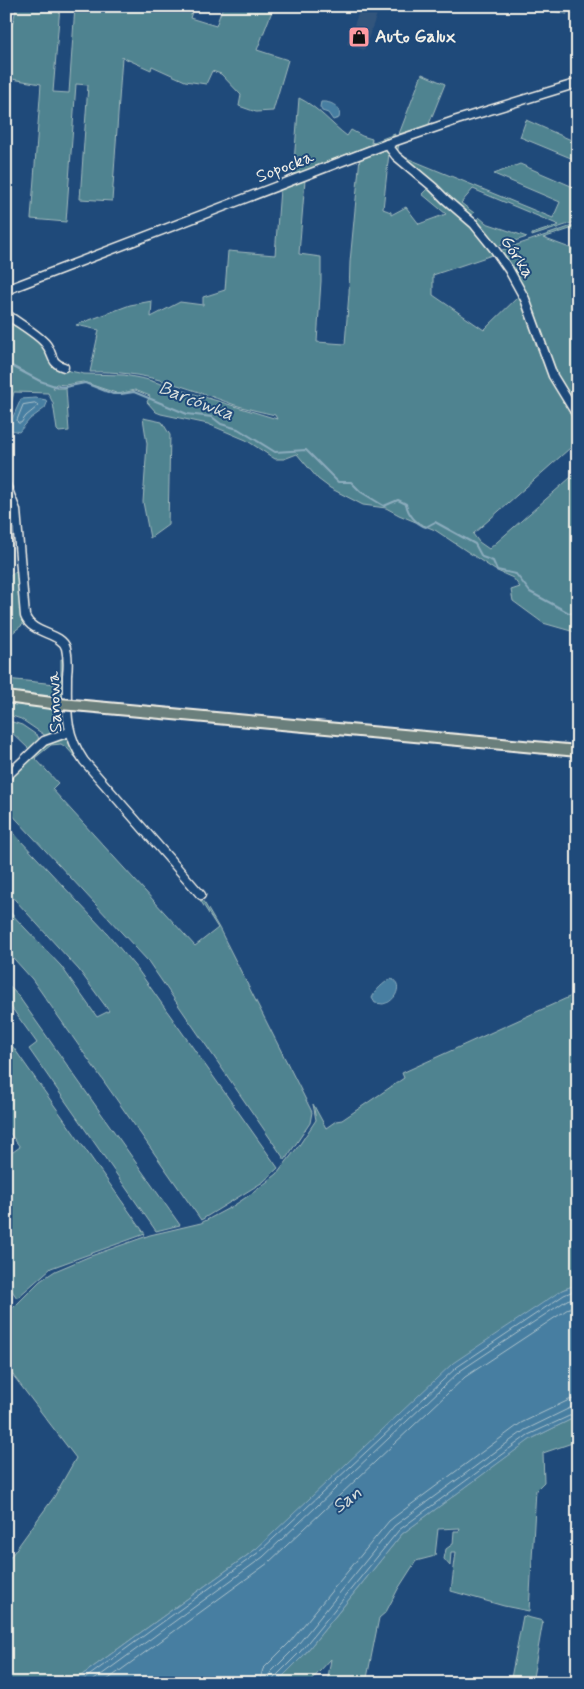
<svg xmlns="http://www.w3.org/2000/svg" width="584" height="1689" viewBox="0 0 584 1689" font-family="Mynerve,sans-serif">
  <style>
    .built { fill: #32547c }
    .green { fill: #4f8390; stroke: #a2babc }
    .water { fill: #467ea1; stroke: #8cacbd }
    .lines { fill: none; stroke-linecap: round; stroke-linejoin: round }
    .shore { stroke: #aec3cc; stroke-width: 1 }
    .stream { stroke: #8cacbd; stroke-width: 2 }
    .minor-casing { stroke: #f4f1e8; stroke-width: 11 }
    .major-casing { stroke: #f4f1e8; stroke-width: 14 }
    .minor { stroke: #1f4a7a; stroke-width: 8 }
    .major { stroke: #6b7f7c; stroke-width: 10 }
    .major-bridge-casing { stroke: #f4f1e8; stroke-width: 14; stroke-linecap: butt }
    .major-bridge { stroke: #6b7f7c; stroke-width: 10 }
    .labels { text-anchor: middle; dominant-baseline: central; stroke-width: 4; stroke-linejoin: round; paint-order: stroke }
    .poi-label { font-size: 18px; font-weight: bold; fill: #f4f1e8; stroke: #1f4a7a; text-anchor: start }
    .street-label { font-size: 18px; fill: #f4f1e8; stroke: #1f4a7a }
    .water-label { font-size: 19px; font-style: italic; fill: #dae0dd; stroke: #1f4a7a }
  </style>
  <rect width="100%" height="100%" fill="#1f4a7a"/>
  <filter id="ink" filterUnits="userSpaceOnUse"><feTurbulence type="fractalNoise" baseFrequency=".02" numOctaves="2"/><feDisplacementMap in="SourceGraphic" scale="10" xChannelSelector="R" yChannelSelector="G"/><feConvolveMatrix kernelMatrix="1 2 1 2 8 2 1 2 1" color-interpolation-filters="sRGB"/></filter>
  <g filter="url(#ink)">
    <path class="built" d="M361,6H380L364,50L347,44Z"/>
    <g class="green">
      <path d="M17,6H60L53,92L69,93L75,6H194L190,18L216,26L223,6H274L257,50L288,60L273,111L256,112L239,106L241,95L221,74L212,71L206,84L185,81L152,66L151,70L122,57L112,201L80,199L88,85L76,84L66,222L31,219L41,84L6,78V47Z"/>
      <path d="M543,6L566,10L567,14L542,9Z"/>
      <path d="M422,74L445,84L429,124L447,120L399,134Z"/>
      <path d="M299,98C318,107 331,124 347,136L351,130L362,136L372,139L371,143L395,134L394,136L293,175Z"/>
      <path d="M526,120L578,143V161L520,137Z"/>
      <path d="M399,144L397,154L553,218L560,202L494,174L520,164L578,189V221L532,236V234L559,225L473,189L461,203L474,213L469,218L397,154L394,149Z"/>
      <path d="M382,150L389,153L383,209L391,212V215L406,207L419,224L446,214L422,194L430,186L475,227L496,254L515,288L495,254L433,275V295L484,330L521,294L499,251L578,224V232L570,229L543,238L578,251V441L473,534L479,542L489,549L578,471V633L543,623L513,601L511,590L520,587L513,578L495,570L435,530L399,515L386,508L363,505L330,488L318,479L297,454L284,459H275L246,440L208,424L161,414L156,412L147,402L150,396L135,390L119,394L83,382L65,385L56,384L53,388H66L69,431L59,432L57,430L53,403L48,393L14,392L6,423V315L43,343L61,369L84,374L124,375L145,379L277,419L275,415C262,412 248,409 235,405C185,387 143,370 90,372L99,330L76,325L130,305L152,301L151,317L180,302L203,305V297L225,290L228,251L275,255L280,189L305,180L299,254L321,257V281L317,342L345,344L349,293L350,262L360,157Z"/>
      <path d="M479,217L486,223L527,237L496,247L474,223Z"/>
      <path d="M143,418L162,422L170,435L168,525L150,538L143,502L147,444Z"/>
      <path d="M19,569L21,606L19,610L22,611L26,622L6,638V578Z"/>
      <path d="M61,659L64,660L65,728L64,730L46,736L21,719L6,714V702L49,707L52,710H61V697L6,691V679L56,684L61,680Z"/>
      <path d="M6,720L22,725L38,736L39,742L31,751L6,727Z"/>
      <path d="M66,737L77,759L67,748L61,744L51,745L35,758L58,783L52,789L195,946L218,928L193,889L205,904L219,928L312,1112L310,1123L285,1160L148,961L6,808V779L46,743Z"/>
      <path d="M6,825L107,933L138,970L278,1168L263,1182L201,1220L32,979L6,950V908L61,966L97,1017L109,1011L79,970L6,890Z"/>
      <path d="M6,982L19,997L180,1225L156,1231L29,1049L37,1043L6,1000Z"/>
      <path d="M578,993V1284L562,1290L256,1549L71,1683H6V1563L54,1497L76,1458L6,1366V1315L40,1281L55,1271L88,1257L150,1235L201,1223L233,1206L254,1192L277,1174L300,1144L316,1120L313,1104L326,1128L336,1121L342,1120L404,1078L402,1073Z"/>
      <path d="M6,1037L145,1234L51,1268L17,1298L6,1282V1157L20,1147L6,1128Z"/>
      <path d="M578,1416V1441L543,1453L544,1482L536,1490L529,1611L504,1606L451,1591L456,1552H451L450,1566L444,1559L446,1549L453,1544L454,1531H459L460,1528L438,1529L435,1556L416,1561L398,1589L386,1612L379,1618L366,1683H327L331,1659L309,1683H276L303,1656L402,1534L529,1440Z"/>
      <path d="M523,1616L543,1621L532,1683H510Z"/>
    </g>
    <g class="water">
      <path d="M321,102C331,101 342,107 339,118L333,120L328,113L322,111L320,107Z"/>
      <path d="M36,398L46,400L47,403L45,408L30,419L19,432L11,430L12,419L21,399Z"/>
      <path d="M390,979C402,981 398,996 390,1001C390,1002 383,1004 383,1004L375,1003L372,998C376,989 383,984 390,979Z"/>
      <path d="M578,1284V1416L531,1439L402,1534L303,1656L276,1683H71L256,1549L453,1363L562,1290Z"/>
    </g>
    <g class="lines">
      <g class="shore">
        <path d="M35,403L38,405L37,407L26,416L21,423H18L17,420L23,405Z"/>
        <path d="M79,1683L259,1552L457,1367L564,1295L578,1289"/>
        <path d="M90,1683L263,1557L460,1371L567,1300L578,1296"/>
        <path d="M103,1683L268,1563L465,1377L571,1307L578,1304"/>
        <path d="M259,1683L263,1669L289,1643L389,1521L521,1423L569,1400L578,1398"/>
        <path d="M266,1683L269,1674L295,1648L394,1526L525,1430L572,1407L578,1406"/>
        <path d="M273,1683L274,1678L300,1652L399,1530L528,1435L578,1412"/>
      </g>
      <g class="stream">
        <path d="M544,7L563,11"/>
        <path d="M576,14H578"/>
        <path d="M6,363L40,381L55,386L65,387L85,383L113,394H121L134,392L187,414L212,417L221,424L238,429L275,452L306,450L338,482H351L361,492L384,506L398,500L406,504C408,514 416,524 426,527L435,522L475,544L482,557L493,561L497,570L516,574L530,592L569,613L578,614"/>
      </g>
      <g class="minor-casing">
        <g id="minor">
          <path d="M387,144L396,156L433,187L445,199L474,224L495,250L509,270L525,299L553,376L578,417"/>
          <path d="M6,290L387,144L457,120L578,83"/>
          <path d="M6,314C18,323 36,333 45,343C54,353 49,363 64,367"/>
          <path d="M6,485L16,510L25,616C32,635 61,632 66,648C68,657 68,667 67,675C67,709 64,732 84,761L201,895"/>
          <path d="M6,777L44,741L69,732"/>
        </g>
      </g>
      <g class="major-casing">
        <g id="major">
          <path d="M576,6L578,7"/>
          <path d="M6,697L59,704"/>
          <path d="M85,706L578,751"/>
        </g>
      </g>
      <use href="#minor" class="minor"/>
      <use href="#major" class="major"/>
      <g class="major-bridge-casing">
        <path id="major-bridge" d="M59,704L85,706"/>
      </g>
      <use href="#major-bridge" class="major-bridge"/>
    </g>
  </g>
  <defs>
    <g id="shop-square" transform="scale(1.125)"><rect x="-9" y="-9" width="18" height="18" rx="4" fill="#ff9aa2" stroke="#1f4a7a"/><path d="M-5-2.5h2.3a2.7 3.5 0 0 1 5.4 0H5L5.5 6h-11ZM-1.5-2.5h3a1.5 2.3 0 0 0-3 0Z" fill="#111"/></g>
  </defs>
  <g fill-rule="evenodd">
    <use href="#shop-square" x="359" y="37"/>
  </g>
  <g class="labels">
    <g class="poi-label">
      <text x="375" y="37">Auto Galux</text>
    </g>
    <g class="street-label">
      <text transform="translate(285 167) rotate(-21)">Sopocka</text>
      <text transform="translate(517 257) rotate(57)">Górka</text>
      <text transform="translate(55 702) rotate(-93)">Sanowa</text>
    </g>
    <g class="water-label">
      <text transform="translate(196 401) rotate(21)">Barcówka</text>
      <text transform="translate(347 1500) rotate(-37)">San</text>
    </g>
  </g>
  <rect width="584" height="1689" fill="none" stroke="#1f4a7a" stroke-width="25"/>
  <rect x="12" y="12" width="559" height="1664" fill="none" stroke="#f4f1e8" stroke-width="2" filter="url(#ink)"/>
</svg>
